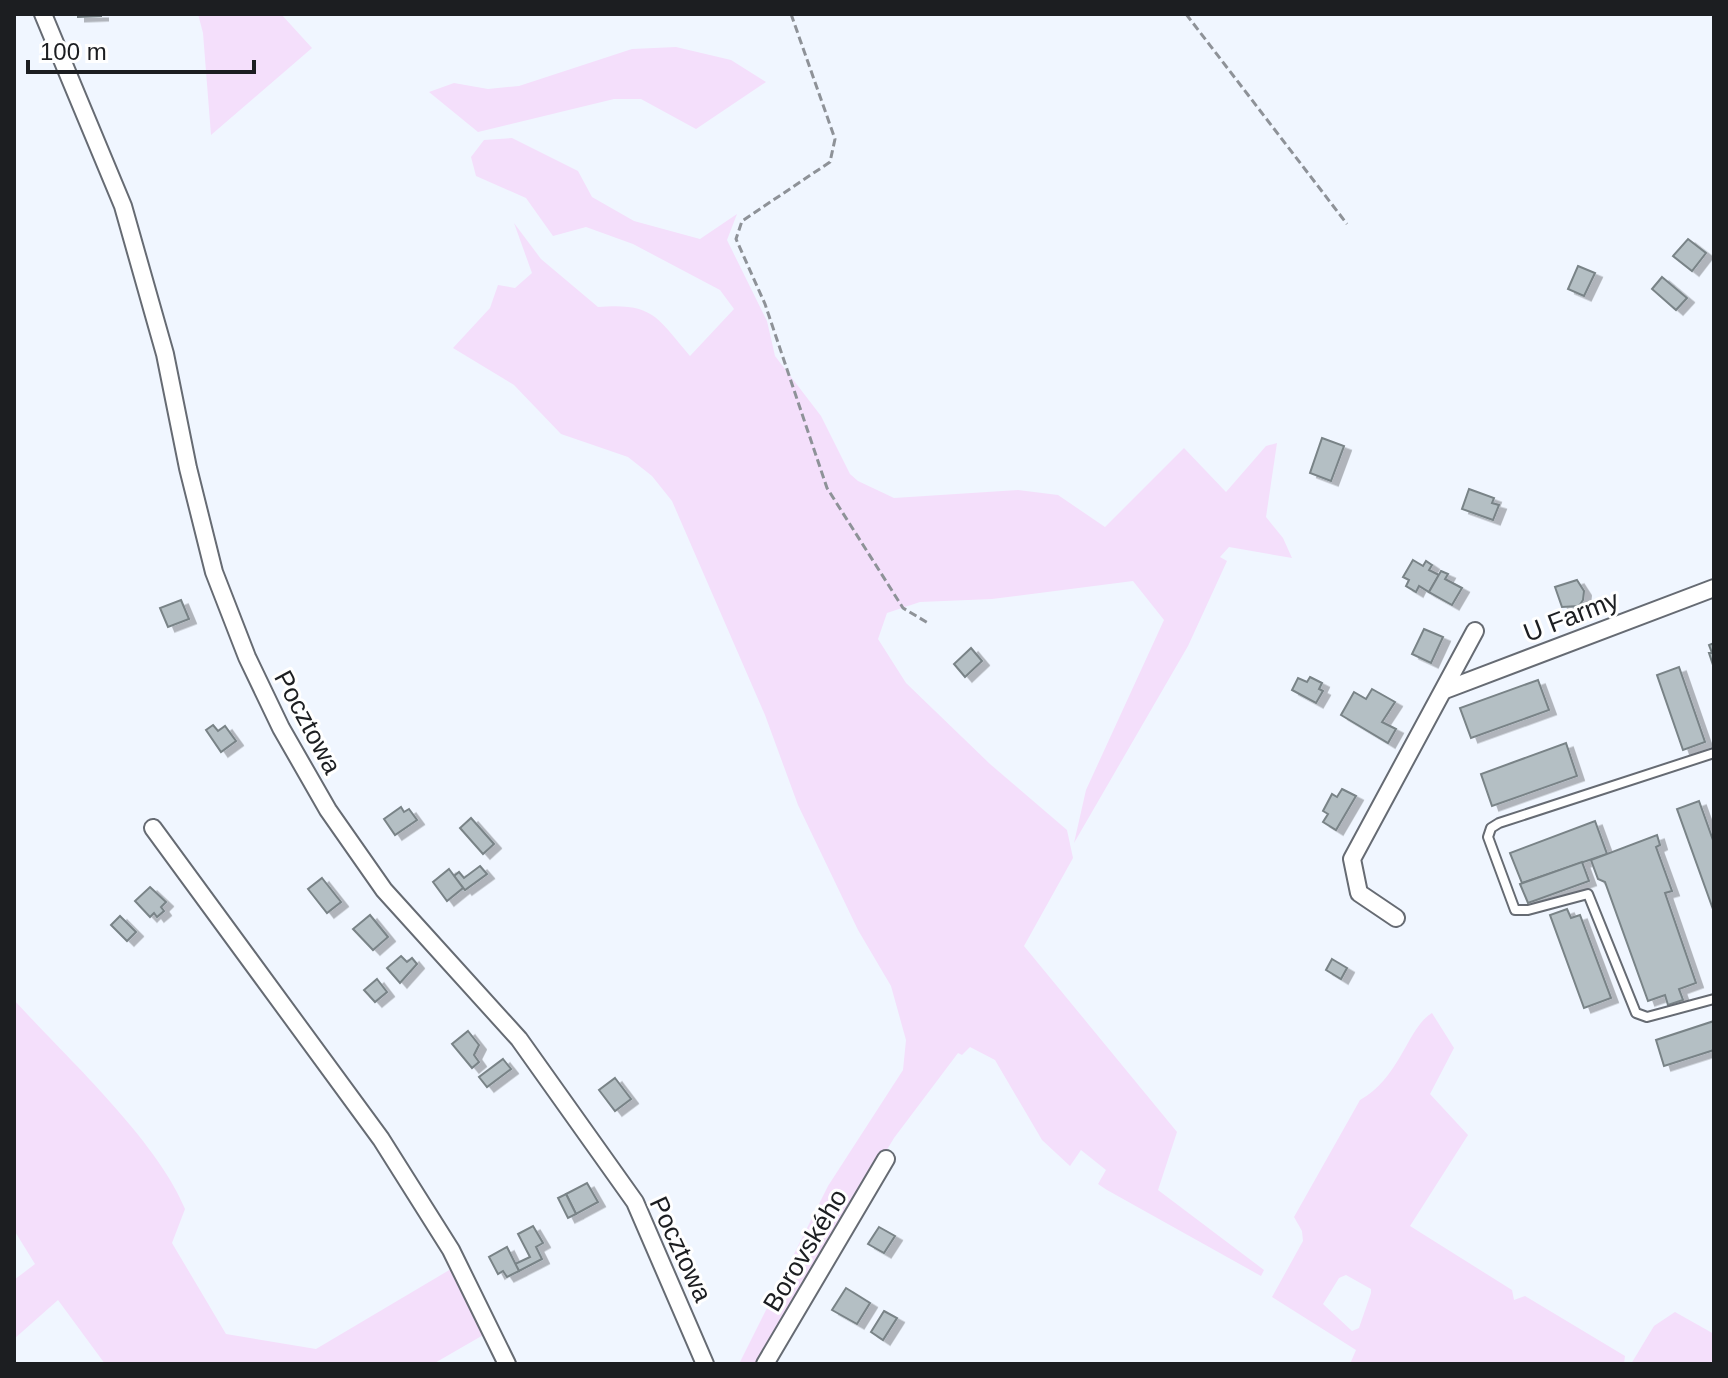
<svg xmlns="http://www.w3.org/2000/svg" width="1728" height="1378" viewBox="0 0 1728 1378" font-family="Arial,sans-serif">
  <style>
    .green { fill: #f4dffb; fill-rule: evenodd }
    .building { fill: #b4bfc4; stroke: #798387; stroke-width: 2; filter: url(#shadow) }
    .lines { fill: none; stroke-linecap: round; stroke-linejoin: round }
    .lane-casing { stroke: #666b73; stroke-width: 12 }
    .street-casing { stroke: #666b73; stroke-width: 20 }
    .path { stroke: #8e9298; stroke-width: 3; stroke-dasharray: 8 4; stroke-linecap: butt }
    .lane { stroke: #fff; stroke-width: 8 }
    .street { stroke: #fff; stroke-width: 16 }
    .labels { text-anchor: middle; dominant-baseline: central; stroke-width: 6; stroke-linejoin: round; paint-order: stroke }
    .street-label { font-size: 26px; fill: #1c1e21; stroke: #fff }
  </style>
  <defs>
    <filter id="shadow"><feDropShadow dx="7" dy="4.5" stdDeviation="0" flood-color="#0004"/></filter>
  </defs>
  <rect width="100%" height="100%" fill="#f0f6ff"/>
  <g class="green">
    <path d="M198,14H281L312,48L211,135L203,33Z"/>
    <path d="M676,47L731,60L766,82L696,129L641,99H614L478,132L429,92L454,83L488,89L519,86L632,49Z"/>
    <path d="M512,138L578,171L592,197L634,221L700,239L737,214L727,240L767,321L775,356L821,416L850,474L858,481L894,498L1018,490L1058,495L1105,527L1184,448L1226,492L1266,446L1277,443L1266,517L1283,538L1292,558L1229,547L1220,557L1227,561L1188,646L1074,843L1086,790L1164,620L1133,581L992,599L920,602L887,613L878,639L906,683L990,764L1067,830L1073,858L1024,946L1177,1132L1158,1190L1264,1270L1261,1276L1107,1190L1098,1184L1106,1170L1081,1150L1070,1166L1042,1140L995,1060L970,1047L962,1055L958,1053L894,1138L758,1364H739L828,1186L903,1070L906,1040L891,986L858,930L798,805L765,715L672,501L652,476L628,457L561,434L514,385L453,348L490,308L498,285L515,288L532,273L514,223L541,259L598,307C653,303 656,316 690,356L734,309L720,290L633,244L586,227L553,236L526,198L476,176L471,157L484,140Z"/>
    <path d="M14,1000C66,1057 157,1140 185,1209L172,1243L226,1334L316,1349L451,1269L485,1334L433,1364H105L58,1300L14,1339V1280L35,1264L14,1230Z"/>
    <path d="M1432,1013L1454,1048L1430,1094L1468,1135L1410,1226L1512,1290L1514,1300L1525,1296L1625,1356L1624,1364H1350L1356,1350L1272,1297L1303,1241L1302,1231L1294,1217L1360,1100C1401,1077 1407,1028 1432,1013ZM1346,1275L1371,1289V1293L1359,1328L1352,1331L1323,1304L1339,1278Z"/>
    <path d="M1675,1312L1714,1334V1364H1631L1654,1326Z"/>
  </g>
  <g class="building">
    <path d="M78,14H101V16L78,17Z"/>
    <path d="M1688,239L1706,253L1692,271L1673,256Z"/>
    <path d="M1578,266L1595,273L1584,296L1568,289Z"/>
    <path d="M1662,277L1687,298L1676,310L1652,289Z"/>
    <path d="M1322,438L1344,446L1331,481L1310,473Z"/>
    <path d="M1469,489L1494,498L1492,503L1499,505L1493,520L1462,509Z"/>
    <path d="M1413,560L1423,566L1426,561L1432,565L1429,570L1439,575L1429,592L1419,586L1416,592L1406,586L1409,580L1403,577Z"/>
    <path d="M1441,571L1448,574L1445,579L1462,588L1452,605L1429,592Z"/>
    <path d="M1577,580L1584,591L1583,600L1579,606L1562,607L1555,587Z"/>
    <path d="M181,600L189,619L168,627L160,608Z"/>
    <path d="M1424,629L1443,637L1431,663L1412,654Z"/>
    <path d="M1714,643V668L1709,653H1712L1709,645Z"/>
    <path d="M971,648L982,661L965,677L954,664Z"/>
    <path d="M1679,667L1705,742L1683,750L1657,675Z"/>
    <path d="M1310,677L1322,683L1319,689L1323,691L1316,703L1292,690L1298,678L1307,682Z"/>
    <path d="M1538,680L1549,710L1471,738L1460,708Z"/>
    <path d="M1372,689L1395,702L1382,722L1396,729L1388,743L1341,715L1354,692L1366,699Z"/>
    <path d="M213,725L218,731L225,726L236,741L221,752L206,730Z"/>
    <path d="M1566,743L1577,776L1492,806L1481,774Z"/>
    <path d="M1342,789L1356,796L1336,830L1323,822L1328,814L1323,811L1332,794L1337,797Z"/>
    <path d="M1699,801L1714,843V912L1677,809Z"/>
    <path d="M401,807L404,812L409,809L417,820L395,835L384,819Z"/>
    <path d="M471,818L494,844L483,854L460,828Z"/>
    <path d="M1595,821L1607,854L1522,883L1510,853Z"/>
    <path d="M1657,835L1660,845L1656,847L1672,891L1665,893L1696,983L1679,989L1683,1000L1668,1005L1665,995L1648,1001L1605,882L1598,879L1591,860Z"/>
    <path d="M1582,862L1589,881L1528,903L1520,884Z"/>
    <path d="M480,866L487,874L465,890L454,876L459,872L464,878Z"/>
    <path d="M449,869L463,888L447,901L433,882Z"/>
    <path d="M322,878L341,902L327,913L308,889Z"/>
    <path d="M150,887L166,902L161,907L164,911L157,917L154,913L150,917L135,901Z"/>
    <path d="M1567,909L1571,918L1580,915L1611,998L1584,1008L1550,915Z"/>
    <path d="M370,915L388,937L373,950L353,929Z"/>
    <path d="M120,916L136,932L127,941L111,925Z"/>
    <path d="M401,956L407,962L412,958L417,964L400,983L387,968Z"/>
    <path d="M1332,959L1347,968L1341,979L1326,970Z"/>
    <path d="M377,979L387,992L375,1002L364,990Z"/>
    <path d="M1714,1021V1050L1664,1066L1656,1040Z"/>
    <path d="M468,1031L479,1045L474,1055L479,1062L472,1068L452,1044Z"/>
    <path d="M503,1059L511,1069L487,1087L479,1077Z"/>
    <path d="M615,1078L631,1099L615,1111L599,1090Z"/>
    <path d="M587,1183L598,1202L576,1214L566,1194Z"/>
    <path d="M566,1194L576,1214L568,1218L558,1198Z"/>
    <path d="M533,1226L543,1243L536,1247L542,1259L519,1271L515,1264L530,1257L518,1234Z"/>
    <path d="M879,1227L895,1236L884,1253L868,1244Z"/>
    <path d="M507,1247L519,1271L507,1277L503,1271L498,1274L489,1257Z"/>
    <path d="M846,1288L870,1303L857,1324L832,1310Z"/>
    <path d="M884,1311L897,1318L883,1340L871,1332Z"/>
  </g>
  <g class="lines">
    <g class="lane-casing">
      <path id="lane" d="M1714,753L1499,823L1491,828L1488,837L1515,910H1528L1588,894L1636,1013L1647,1017L1714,999"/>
    </g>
    <g class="street-casing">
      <g id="street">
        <path d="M43,14L123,206L165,354L188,468L214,572L247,657L281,728L328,810L384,890L519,1039L635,1202L705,1364"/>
        <path d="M1445,690L1714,588"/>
        <path d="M153,828L381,1139L451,1250L507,1364"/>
        <path d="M1396,918L1359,893L1352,859L1475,631"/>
        <path d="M765,1364L886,1159"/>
      </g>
    </g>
    <g class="path">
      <path d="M791,14L835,139L830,162L742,221L736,239L765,304L827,488L903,608L928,623"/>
      <path d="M1186,14L1347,224"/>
    </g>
    <use href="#lane" class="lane"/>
    <use href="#street" class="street"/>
  </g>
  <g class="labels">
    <g class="street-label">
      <text transform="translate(1571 616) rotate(-21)">U Farmy</text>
      <text transform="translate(308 722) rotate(62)">Pocztowa</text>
      <text transform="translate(681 1249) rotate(65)">Pocztowa</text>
      <text transform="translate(805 1250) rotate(-59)">Borovského</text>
    </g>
  </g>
  <rect width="1728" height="1378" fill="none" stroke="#1c1e21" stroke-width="32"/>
  <path d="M28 60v12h226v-12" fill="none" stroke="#1c1e21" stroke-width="4"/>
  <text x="40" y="60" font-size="24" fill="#1c1e21" stroke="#ffffff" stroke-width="6" paint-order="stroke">100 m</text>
</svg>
